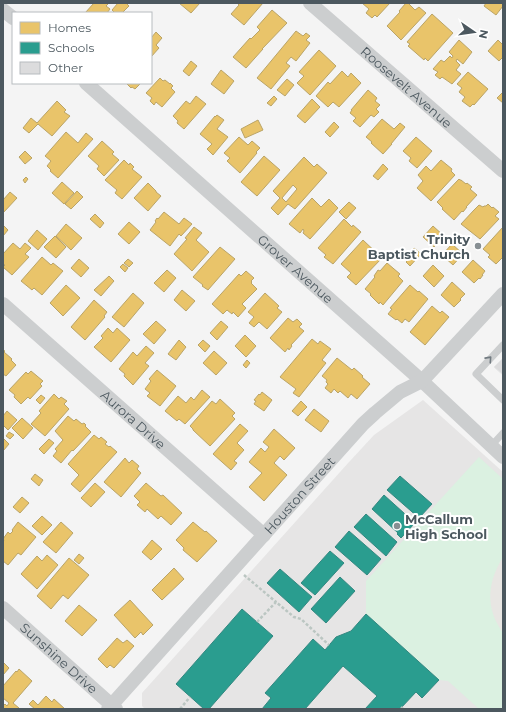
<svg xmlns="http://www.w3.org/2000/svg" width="506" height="712" viewBox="0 0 506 712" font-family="Montserrat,sans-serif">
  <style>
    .education { fill: #e6e5e5 }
    .green { fill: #dbf1e1 }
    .sand { fill: #e8e6e3 }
    .homes { fill: #e9c46a; stroke: #baa467; fill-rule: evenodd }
    .schools { fill: #2a9d8f; stroke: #348881 }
    .building { fill: #dcdcdd; stroke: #e5e6e6 }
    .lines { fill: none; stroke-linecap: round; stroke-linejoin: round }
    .path { stroke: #bbc6c2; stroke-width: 2.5; stroke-dasharray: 3 2; stroke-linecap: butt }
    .lane { stroke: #cccecf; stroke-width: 7 }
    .street { stroke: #cccecf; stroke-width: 14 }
    .oneway { stroke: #727b81 }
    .poi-dot { fill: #878f93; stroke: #fff; stroke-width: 1.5 }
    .labels { text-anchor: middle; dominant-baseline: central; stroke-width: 4; stroke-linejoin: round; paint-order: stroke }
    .street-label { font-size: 13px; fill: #4c585f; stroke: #fff }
    .poi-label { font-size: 13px; font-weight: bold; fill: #4c585f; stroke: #fff; text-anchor: end }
  </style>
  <rect width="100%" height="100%" fill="#f4f4f4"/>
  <path class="education" d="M423,400L503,472V709H145L142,706V693L349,462L350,461L374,435Z"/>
  <path class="green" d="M479,457L503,479V709H479L448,681L439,680L366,614V581Z"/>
  <path class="sand" d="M503,557V633C485,608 487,583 503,557Z"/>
  <g class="homes">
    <path d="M94,3H107L108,4L106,6L110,9L107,13H85Z"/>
    <path d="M118,3H126L129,6L122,13H115L112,10Z"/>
    <path d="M179,3H200L191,13Z"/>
    <path d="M237,3H263L244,25L231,14L239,5Z"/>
    <path d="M362,3H390L377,17L375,15L372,18L366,13L369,9Z"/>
    <path d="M406,3H408L415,10L419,7L426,13L401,40L387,26L400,12L399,11Z"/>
    <path d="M486,3H503V6L496,15L484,6Z"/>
    <path d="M272,10L287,23L262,49H263L246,68L233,57L250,38L251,39L260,30L257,27Z"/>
    <path d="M432,14L453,33L428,61L425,58L424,60L408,46L410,44L407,42Z"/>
    <path d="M296,31L303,36L306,33L310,36L306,40L310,43L296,61L291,57L286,63L290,66L271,89L257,78Z"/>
    <path d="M156,32L162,38L156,45L159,48L151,57V38Z"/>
    <path d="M459,40L472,52L463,64L457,59L456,61L460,65L456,70L461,74L452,84L442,77L440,79L435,75L438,72L433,69L441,60L444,62L450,56L452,58L453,56L449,52Z"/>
    <path d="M498,40L503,45V57L499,61L488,51Z"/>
    <path d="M319,50L336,66L310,95L297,83L304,76L299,72Z"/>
    <path d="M191,61L197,66L189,76L183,71Z"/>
    <path d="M221,70L234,81L224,94L211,84Z"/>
    <path d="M342,71L348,77L351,73L361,83L339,107L333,102L328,107L316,96L328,82L330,84Z"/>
    <path d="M468,72L488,89L474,105L473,104L470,107L462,101L465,97L459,92L462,88L457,84Z"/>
    <path d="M160,78L163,81L165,80L170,84V83L173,86L171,88L175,92L162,107L156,102L154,105L150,101L152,98L146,93Z"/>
    <path d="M287,79L294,85L285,96L277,90Z"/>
    <path d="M128,83H141L135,89L132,87L131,88L127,84Z"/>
    <path d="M368,90L377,98L375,101L380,105L376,109L379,112L374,117L371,115L360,127L353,121L356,118L350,113L352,110H351Z"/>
    <path d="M503,92V103L497,98Z"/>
    <path d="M196,96L206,104L184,129L177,123L178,121L173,116L186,101L190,104Z"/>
    <path d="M274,96L277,99L271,106L267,103Z"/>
    <path d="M312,99L320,107L305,123L297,116Z"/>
    <path d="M57,101L66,110L64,112L70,116L52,136L38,124L29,133L23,128L31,118L37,123Z"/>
    <path d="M217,115L224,120L217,129L228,137L213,155L207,149L212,144L200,134L215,116V117Z"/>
    <path d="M382,119L394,129L400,123L405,127L391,144H392L383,154L371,143L372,142L366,137Z"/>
    <path d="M258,120L263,130L245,138L241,129Z"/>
    <path d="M334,122L339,127L330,137L325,132Z"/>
    <path d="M66,132L78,143L86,133L93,139L58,178L50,171L51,170L47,166L51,161L45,156Z"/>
    <path d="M239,137L248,145L252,141L260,148L256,152L257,153L240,173L227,161L230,158L224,153Z"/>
    <path d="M416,137L432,151L417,168L409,161L411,158L403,151Z"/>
    <path d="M102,141L114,152L112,154L119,160L104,176L97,169L99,166L88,156Z"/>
    <path d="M25,151L32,158L25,164L19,157Z"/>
    <path d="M264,156L280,170L257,196L241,182Z"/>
    <path d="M304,157L314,167L317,164L327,173L295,209L288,204L278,215L271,208L280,198L273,191ZM293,185L297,189L286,202L282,198Z"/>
    <path d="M124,160L129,165L130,163L134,167L132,169L142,177L122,199L115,193L117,190L105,180Z"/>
    <path d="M441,160L452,169L451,171L455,175L431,201L417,188L423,181L418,175L426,166L431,171Z"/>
    <path d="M383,164L388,169L378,180L373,176Z"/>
    <path d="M26,177L28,179L25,183L23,180Z"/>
    <path d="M459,179L460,180H461L466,184L467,183L472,187L470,189L477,195L466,207H467L463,212L462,211L454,220L442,209L443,208L437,202Z"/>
    <path d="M62,182L74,193L64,204L52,193Z"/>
    <path d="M148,183L156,191V192L161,196L148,211L134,198Z"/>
    <path d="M77,191L83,197L71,209L65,204Z"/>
    <path d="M10,192L17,198L3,213V200Z"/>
    <path d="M312,198L321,207L329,199L338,208L310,239L303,233L304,231L303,229L300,233L289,224Z"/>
    <path d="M349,202L356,208L346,219L339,212Z"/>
    <path d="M488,204L492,208L493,207L499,212L495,216L499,219L480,239L461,224L474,210L479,205L483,207L484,206H486Z"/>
    <path d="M164,212L179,224L184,218L192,224L181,236L179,234L170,246L150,230L156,222L155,221L157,218L158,219Z"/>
    <path d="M95,214L104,223L100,228L90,219Z"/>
    <path d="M344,219L352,227L353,225L361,232L333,264L324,257L326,255L318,248Z"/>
    <path d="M129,222L140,232L129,244L118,234Z"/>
    <path d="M66,224L82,238L71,250L56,236Z"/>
    <path d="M3,225L8,230L3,236Z"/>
    <path d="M433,226L444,236L434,247L423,237Z"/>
    <path d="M194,227L202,233L196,240L209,252L192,271L174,254L187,239L185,238Z"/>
    <path d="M503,227V257L496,264L488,257L490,255L483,249Z"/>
    <path d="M37,230L47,239L38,250L28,241Z"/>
    <path d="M55,236L66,247L56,258L44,247Z"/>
    <path d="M363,240L382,258L356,285L347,277L351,273L341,264Z"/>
    <path d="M13,243L20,249L25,243L31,248L25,254L29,257L12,275L3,267L5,265L3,264V254Z"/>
    <path d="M452,244L463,254L453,265L442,255Z"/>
    <path d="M220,247L235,259L208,290L202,286L203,285L193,277Z"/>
    <path d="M414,248L421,254L410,266L406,262L408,260L405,257Z"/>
    <path d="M42,257L51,265L53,263L63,271L42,295L34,288L32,290L21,281Z"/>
    <path d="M79,259L89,268L81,277L71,268Z"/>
    <path d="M128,259L133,263L129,267L124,263Z"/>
    <path d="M473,260L485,271L482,275H483L480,279L479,278L474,283L462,272Z"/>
    <path d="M387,263L400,274L398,276L403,281L383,305L380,302L379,304L370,295L371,294L365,289L375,277L374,276L378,270L380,271Z"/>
    <path d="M123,264L128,268L125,272L120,267Z"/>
    <path d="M433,265L444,276L434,287L423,276Z"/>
    <path d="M167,270L176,278L164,292L154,283Z"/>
    <path d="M246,271L254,278L251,281L252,282L251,283L257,289L242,304L246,308L238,317L233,312L232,314L227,310L223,314L212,304L239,274L241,276Z"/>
    <path d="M109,276L114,281L101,296L94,290Z"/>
    <path d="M452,282L465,294L460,299L461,300L454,307L441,295Z"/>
    <path d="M66,285L80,298L63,316L50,303Z"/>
    <path d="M410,285L418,292L419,291L428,299L409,322L405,319L402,323L397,319L396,320L388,314L392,309L390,308Z"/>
    <path d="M182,290L195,301L186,311L174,300Z"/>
    <path d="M133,293L144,303L124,327L112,317Z"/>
    <path d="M265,293L279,306L277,308L282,312L267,329L259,322L254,327L249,323L254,317L248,312Z"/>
    <path d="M94,300L107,312L104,316L105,317L85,340L71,327Z"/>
    <path d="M432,306L440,313L442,311L449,317L425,345L410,332Z"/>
    <path d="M288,318L293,322L297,319L302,324L299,327L304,331L291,345L292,346L289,350L288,348L285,352L270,338Z"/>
    <path d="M156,321L166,330L154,344L143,334Z"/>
    <path d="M221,321L228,327L217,340L210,333Z"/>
    <path d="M108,328L113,333L117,328L130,340L111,362L94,347L103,338L101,336Z"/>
    <path d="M245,335L256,346L246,357L235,346Z"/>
    <path d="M312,339L318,344L320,341L331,349L322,360L326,363L299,397L293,393L296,389L280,377Z"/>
    <path d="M179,340L186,347L176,360L168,354Z"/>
    <path d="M203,340L210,346L205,352L198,345Z"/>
    <path d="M146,346L154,353L145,363L149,366L133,385L124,376L125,374L119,369L133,352L137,356Z"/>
    <path d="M3,350L5,351L4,352L12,359L11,360L16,365L6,376L3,374Z"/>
    <path d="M214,351L227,363L216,375L203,363Z"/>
    <path d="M337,358L352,370L354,368L363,376L362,377L370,384L357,399L351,394L348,398L340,391L338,393L334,389L331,393L325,388L328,384L326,382L327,380L322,376Z"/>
    <path d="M247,360L250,363L246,368L243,365Z"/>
    <path d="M157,370L176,386L160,406L147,396L150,393L145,389L151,381L149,379Z"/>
    <path d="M31,371L43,381L40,384L42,386L30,399L28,397L21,404L14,397L15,395L9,390L26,372L28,374Z"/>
    <path d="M202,390L210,397L185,424L179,419L177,421L165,411L178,396L186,403L191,397L194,400Z"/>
    <path d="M262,392L272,400L264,411L254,404L256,401L254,400L259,394L260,395Z"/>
    <path d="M54,394L59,399L61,397L67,401L64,404L69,409L45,436L31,424L41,413L39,411Z"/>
    <path d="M41,395L45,398L40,404L36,400Z"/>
    <path d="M220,399L235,413L232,416L235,419L210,446L193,430V429L190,426L212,401L216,404Z"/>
    <path d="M301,401L307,407L298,416L292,411Z"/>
    <path d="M314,409L329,421L321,432L305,420Z"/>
    <path d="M7,411L17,420L8,430L3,425V416Z"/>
    <path d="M68,416L74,421L76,419L82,424L84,423L86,425L85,426L91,432L73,451L72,450L61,463L53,456L57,451L55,449L63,440L55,431Z"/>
    <path d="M22,418L33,428L23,439L12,428Z"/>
    <path d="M240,424L248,431L237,443L244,450L234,461L237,463L231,470L213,454Z"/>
    <path d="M274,429L295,448L284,460L280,456L274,463L287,475L264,501L249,487L262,473L249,462L261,448L265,452L269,447L263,442Z"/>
    <path d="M9,432L14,435L10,439L6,436Z"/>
    <path d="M94,435L99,439L101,437L107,442L105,444L109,447L110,446L117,452L80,492L71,484L79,475L68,464Z"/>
    <path d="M4,439L9,444L3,451V440Z"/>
    <path d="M49,439L54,443L44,454L39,449Z"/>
    <path d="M125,458L129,463L132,460L139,466L137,469L141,473L121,497L104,482Z"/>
    <path d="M35,474L43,480L39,486L31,479Z"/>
    <path d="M95,483L105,492L91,507L81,498Z"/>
    <path d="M146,483L161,496L163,495L182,513L171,525L161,516L158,519L147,509L145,512L137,505L140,502L134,496Z"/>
    <path d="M22,497L29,503L20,513L13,507Z"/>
    <path d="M42,516L52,525L42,535L32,526Z"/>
    <path d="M18,522L36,537L21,555L18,553L8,565L3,561V542L4,541L3,539L8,532L10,534L13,531L12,530Z"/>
    <path d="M61,522L73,533L56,553L43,542Z"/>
    <path d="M193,522L205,532L206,531L217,541L197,562L183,550L184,548L176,540Z"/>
    <path d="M152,540L162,549L151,560L142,552Z"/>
    <path d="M79,554L84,558L79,564L74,560Z"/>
    <path d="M47,555L58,565L37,589L21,574L37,556L42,561Z"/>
    <path d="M69,558L89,575L68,599L63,595L51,609L37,596Z"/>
    <path d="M174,568L184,579L162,600L152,590Z"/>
    <path d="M130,600L153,625L143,635L141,632L135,638L114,615Z"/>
    <path d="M79,605L97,620L82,636L65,621Z"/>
    <path d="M117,638L123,643L127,640L134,646L114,668L110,665L107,668L98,659Z"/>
    <path d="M3,662L9,668L3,675Z"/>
    <path d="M19,669L32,681L13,703L19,708L18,709H3V706L5,704L7,706L9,703L3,698V686L16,671L17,672Z"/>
    <path d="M46,696L52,702L54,699L65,709H35L29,704L33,700L38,705Z"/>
  </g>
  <g class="schools">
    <path d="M400,476L432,504L419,518L387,490Z"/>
    <path d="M384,495L415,523L401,538L397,534L398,533L372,509Z"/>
    <path d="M366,514L397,542L386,556L354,527Z"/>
    <path d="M349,531L381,559L367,575L335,547Z"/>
    <path d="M330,551L344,563L315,595L301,583Z"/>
    <path d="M280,569L312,597L299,612L267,583Z"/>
    <path d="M340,577L355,591L326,623L311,609Z"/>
    <path d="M242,609L273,636L209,709H204L176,684Z"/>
    <path d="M366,614L439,680L422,698L416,692L400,709H365L377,696L343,666L305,709H262L271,698L265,693L313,639L325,650L336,637L351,631Z"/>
  </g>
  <path class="building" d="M503,358V375L494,367Z"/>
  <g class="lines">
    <g class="path">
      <path d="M244,575L276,602"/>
      <path d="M257,622L276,602L294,617L301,619L329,645"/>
      <path d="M401,707L403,709"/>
      <path d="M180,709L190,697"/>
    </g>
    <g class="lane">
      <path d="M503,345L476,374L503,400"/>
      <path d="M491,446L503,433"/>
    </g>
    <g class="street">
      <path id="s1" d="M310,3L503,171"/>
      <path d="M3,10L13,18"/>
      <path id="s2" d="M86,83L422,381L503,457"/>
      <path id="s3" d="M3,304L264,535"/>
      <path id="s4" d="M3,608L116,709"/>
      <path id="s5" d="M108,709L363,424L375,413L400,392L422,381L503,294"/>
    </g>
  </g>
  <defs><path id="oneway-chevron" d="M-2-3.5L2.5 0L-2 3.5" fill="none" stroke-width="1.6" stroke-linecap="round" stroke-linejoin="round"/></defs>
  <use class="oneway" href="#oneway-chevron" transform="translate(489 359) rotate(-48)"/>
  <g class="poi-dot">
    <circle cx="478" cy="246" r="4"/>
    <circle cx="397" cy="526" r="4"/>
  </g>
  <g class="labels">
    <g class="street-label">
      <text stroke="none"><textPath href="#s1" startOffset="128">Roosevelt Avenue</textPath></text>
      <text stroke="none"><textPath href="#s2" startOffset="280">Grover Avenue</textPath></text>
      <text stroke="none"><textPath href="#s3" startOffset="174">Aurora Drive</textPath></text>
      <text stroke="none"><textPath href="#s5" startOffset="287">Houston Street</textPath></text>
      <text stroke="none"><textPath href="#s4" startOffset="75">Sunshine Drive</textPath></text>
    </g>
    <g class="poi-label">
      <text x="470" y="239">Trinity<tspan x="470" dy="15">Baptist Church</tspan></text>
      <text x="405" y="519" text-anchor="start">McCallum<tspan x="405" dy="15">High School</tspan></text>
    </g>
  </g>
  <rect width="506" height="712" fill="none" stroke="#4c585f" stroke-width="8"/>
  <rect x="12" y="12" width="140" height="72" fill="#ffffff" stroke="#b7bcbf"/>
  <rect x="20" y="22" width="20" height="12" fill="#e9c46a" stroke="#b7bcbf"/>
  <text x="48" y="32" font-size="12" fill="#4c585f">Homes</text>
  <rect x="20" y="42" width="20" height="12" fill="#2a9d8f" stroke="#b7bcbf"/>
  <text x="48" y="52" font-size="12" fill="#4c585f">Schools</text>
  <rect x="20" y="62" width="20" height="12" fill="#dcdcdd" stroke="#b7bcbf"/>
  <text x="48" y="72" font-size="12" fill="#4c585f">Other</text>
  <g transform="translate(474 32) rotate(103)" stroke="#ffffff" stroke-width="3" paint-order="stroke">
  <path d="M0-3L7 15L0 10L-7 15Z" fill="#4c585f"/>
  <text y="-6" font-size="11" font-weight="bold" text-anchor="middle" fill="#4c585f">N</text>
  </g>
</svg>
